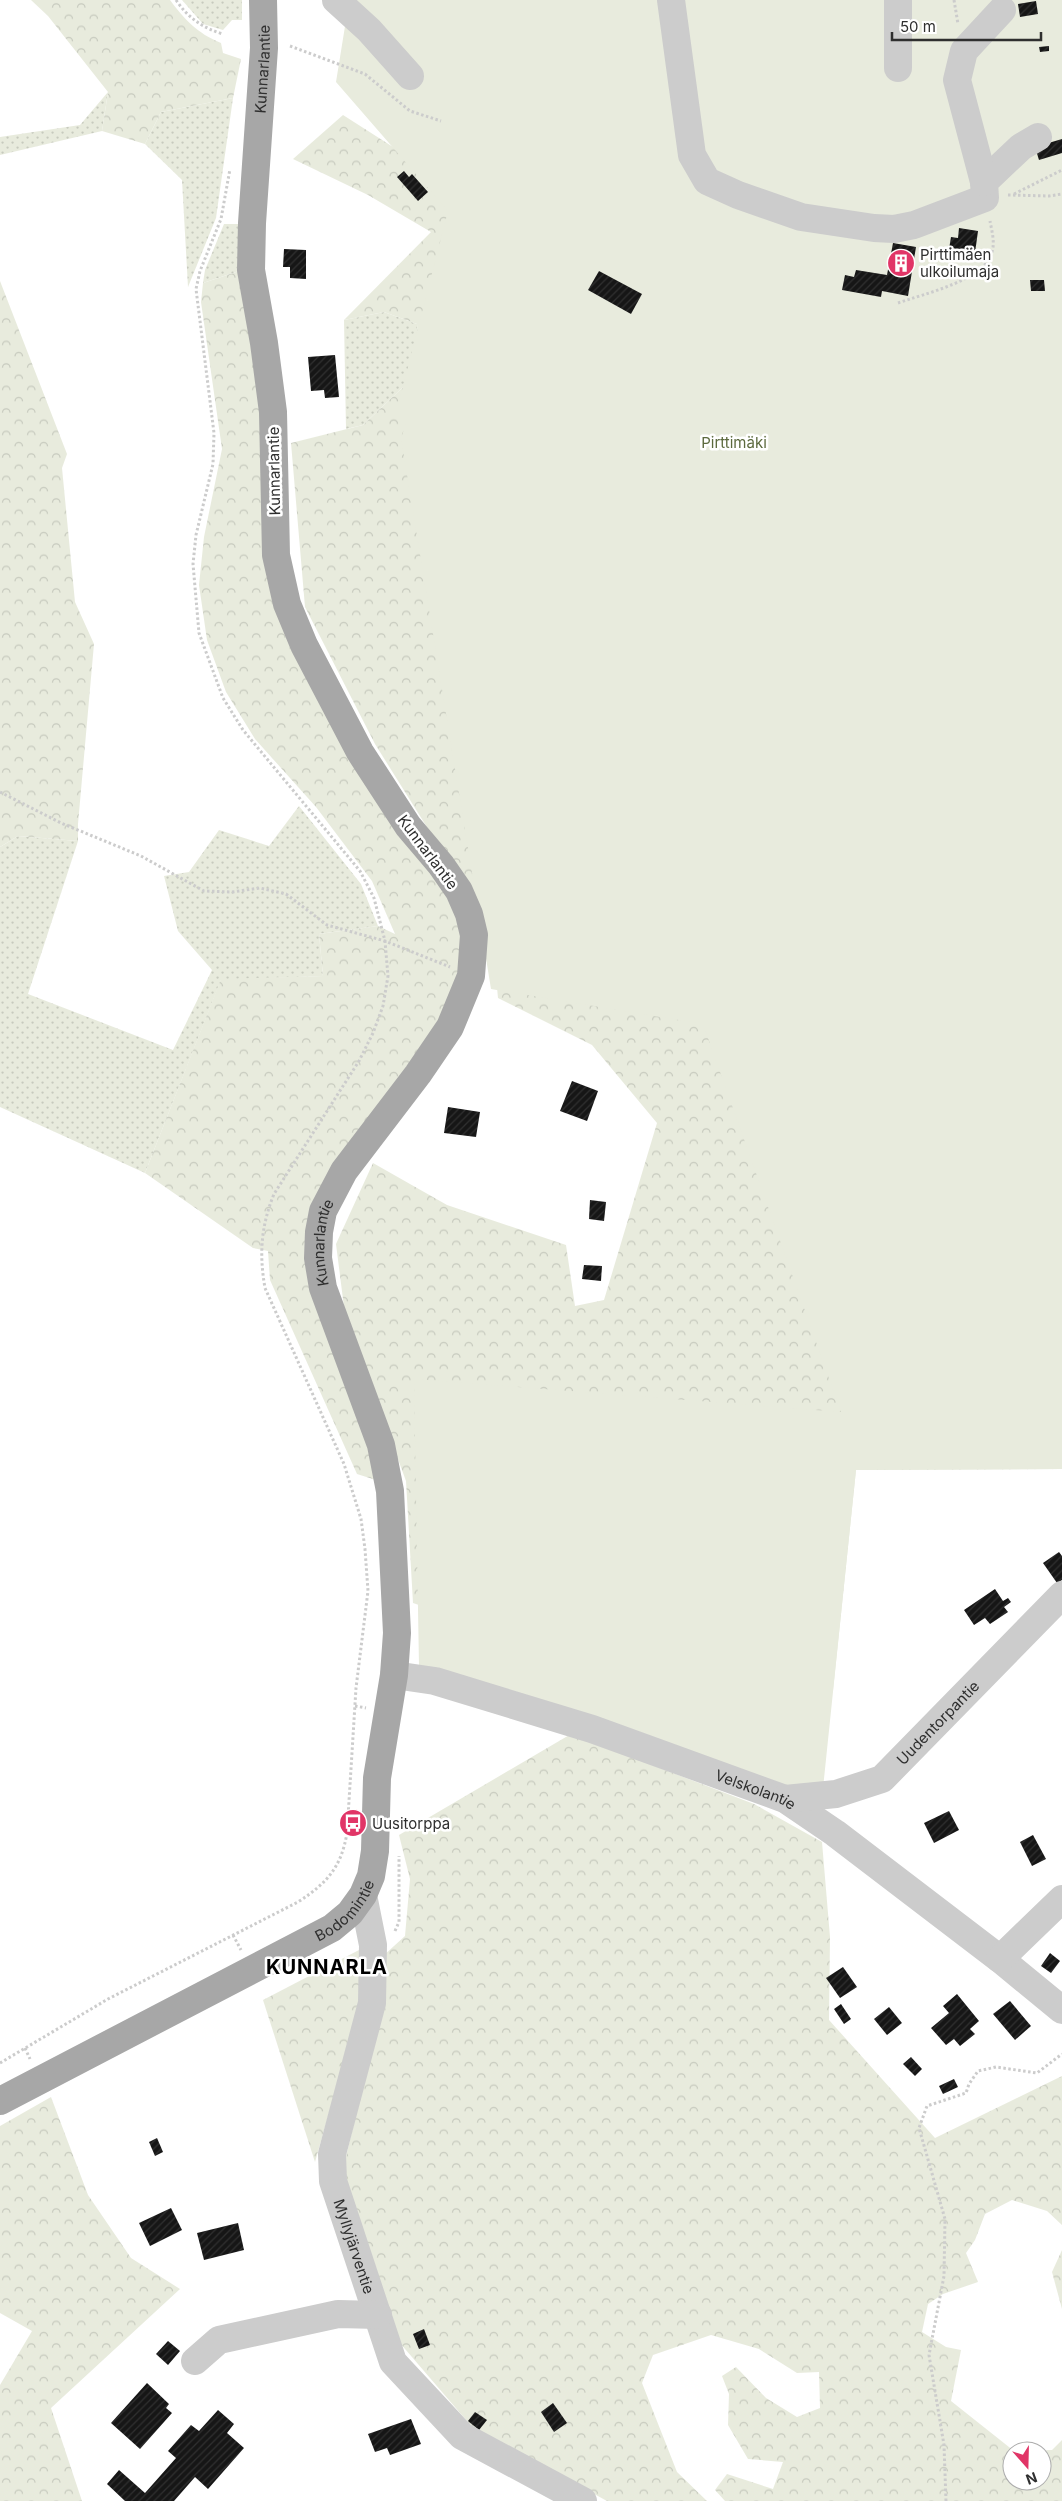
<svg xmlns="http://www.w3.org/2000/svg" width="1062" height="2501" viewBox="0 0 1062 2501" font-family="Inter,sans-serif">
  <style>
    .grass { fill: url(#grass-dots) }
    .forest { fill: url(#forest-crowns); fill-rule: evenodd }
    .green { fill: #e8ebdd }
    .building { fill: url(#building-hatch) }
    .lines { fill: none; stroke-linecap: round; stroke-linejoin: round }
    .path { stroke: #ccc; stroke-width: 3; stroke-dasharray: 2.5 2.5; stroke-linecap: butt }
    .minor { stroke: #ccc; stroke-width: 28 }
    .major { stroke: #a7a7a7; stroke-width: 28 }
    .labels { text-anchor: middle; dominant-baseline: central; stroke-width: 5; stroke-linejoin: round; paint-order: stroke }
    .street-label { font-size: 15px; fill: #2f2f2f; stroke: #fff }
    .poi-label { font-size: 15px; fill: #2f2f2f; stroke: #fff; text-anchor: start }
    .park-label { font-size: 15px; fill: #5b693d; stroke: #fff }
    .district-label { font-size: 20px; font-weight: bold; letter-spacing: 1px; fill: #000; stroke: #fff }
  </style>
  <defs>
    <pattern id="grass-dots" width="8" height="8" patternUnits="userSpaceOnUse" patternTransform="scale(1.25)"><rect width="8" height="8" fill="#e8ebdd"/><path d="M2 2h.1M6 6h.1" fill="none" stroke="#c7cabe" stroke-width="1.8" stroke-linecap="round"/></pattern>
    <pattern id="forest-crowns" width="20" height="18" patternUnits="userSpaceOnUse" patternTransform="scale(1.25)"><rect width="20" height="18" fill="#e8ebdd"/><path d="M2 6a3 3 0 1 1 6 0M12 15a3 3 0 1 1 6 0" fill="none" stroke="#c7cabe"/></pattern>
    <pattern id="building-hatch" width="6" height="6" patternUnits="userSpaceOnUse" patternTransform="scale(1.25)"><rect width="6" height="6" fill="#161616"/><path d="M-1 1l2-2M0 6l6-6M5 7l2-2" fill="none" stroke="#303030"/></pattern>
  </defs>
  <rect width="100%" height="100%" fill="#fff"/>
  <g class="grass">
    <path d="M182,0H242V20H232L223,30L203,24Z"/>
    <path d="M108,92L102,131L0,155V137L80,125Z"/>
    <path d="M233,98L216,218L188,287L182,180L145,144L161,112Z"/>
    <path d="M224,224H241L242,270L203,283L205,270Z"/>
    <path d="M384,312L417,324L419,372L363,425L346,429L344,320Z"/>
    <path d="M299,806L361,884L378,926L319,934L323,976L221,980L145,1173L0,1107V847L18,836L78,841L28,994L173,1050L212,970L178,931L164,876L189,872L219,830L269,846Z"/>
  </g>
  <g class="forest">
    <path d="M31,0H170C185,20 197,33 221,43L223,53L241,59L233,98L161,112L145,144L102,131L108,92L48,16Z"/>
    <path d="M343,115L415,161L579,298L1062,1469L856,1470L833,1690L511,1636L413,1603L406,1481L345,1315L336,1244L373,1163L447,1205L566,1245L575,1306L604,1300L657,1123L592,1045L498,998L494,956L475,904L375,744L305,607L291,443L363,425L419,372L417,324L384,312L344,320L431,232L368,195L293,159Z"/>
    <path d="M242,270L264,395L269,563L445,885L463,932L455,995L312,1223L379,1481L357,1474L270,1280L268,1251L253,1248L145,1173L221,979L323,976L319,934L378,926L395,934L372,881L316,807L255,739L226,692L207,640L199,585L204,537L222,449L201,302L203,283Z"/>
    <path d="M0,281L67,454L62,468L75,602L94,644L78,824V841L18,836L0,847Z"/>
    <path d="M571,1734L754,1804L822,1842L830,1937L829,2020L935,2138L1062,2076V2225L1047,2211L1012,2200L985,2214L975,2240L966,2253L978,2282L943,2294L928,2304L922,2332L946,2347L961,2350L951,2401L1014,2451L1052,2450L1062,2440V2501H725L715,2490L727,2474L773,2489L783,2462L748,2459L728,2425L729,2394L722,2376L736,2367L766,2398L797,2417L820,2408L819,2372L797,2373L759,2349L711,2335L653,2355L642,2383L677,2472L707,2501H607L473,2428L393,2335L342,2173L381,2011L383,1956L405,1936L410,1879L399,1835ZM1012,2451H1042V2481H1012Z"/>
    <path d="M359,1950L360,2004L315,2162L263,2000Z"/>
    <path d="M51,2097L88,2195L131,2258L180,2289L51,2408L82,2501H0V2385L32,2331L0,2313V2126Z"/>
    <path d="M1062,2250V2309L1052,2272Z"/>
  </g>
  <path class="green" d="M342,0H1062V1469L856,1470L822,1798L419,1666L414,1379L841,1412L703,1024L491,989L401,438L407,421H399L397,410L448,211L336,82L347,14Z"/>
  <g class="building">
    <path d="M1036,1L1038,14L1020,17L1018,4Z"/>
    <path d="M1049,46V51L1040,52L1039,47Z"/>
    <path d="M1062,139V153L1039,160L1035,147Z"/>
    <path d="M404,171L409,177L412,174L428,192L418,201L397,177Z"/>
    <path d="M959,228L978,231L975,253L949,249L951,237L958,238Z"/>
    <path d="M893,243L916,247L908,296L882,291L881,297L842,290L845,275L854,277L856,270L887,275Z"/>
    <path d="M284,249L306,250V279L290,278V267H283Z"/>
    <path d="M599,271L642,294L631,314L588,290Z"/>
    <path d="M1030,280H1044L1045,291H1031Z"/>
    <path d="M335,355L339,397L325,398L324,390L311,391L308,357Z"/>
    <path d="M572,1081L598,1091L587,1121L560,1111Z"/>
    <path d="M448,1107L480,1112L476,1137L444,1133Z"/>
    <path d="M590,1200L606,1202L604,1221L589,1219Z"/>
    <path d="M584,1265L602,1266L601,1281L582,1279Z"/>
    <path d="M1059,1552L1062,1556V1580L1057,1583L1043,1563Z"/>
    <path d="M995,1589L1003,1601L1008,1598L1011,1602L1004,1607L1008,1612L990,1624L985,1618L974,1625L964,1610Z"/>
    <path d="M949,1811L959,1830L934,1843L924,1823Z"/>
    <path d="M1033,1835L1046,1859L1032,1866L1020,1842Z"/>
    <path d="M1050,1953L1060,1961L1051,1973L1041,1966Z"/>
    <path d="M843,1967L857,1987L840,1998L826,1978Z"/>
    <path d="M957,1994L979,2021L970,2029L975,2034L960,2046L954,2039L946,2045L931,2028L949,2013L943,2006Z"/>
    <path d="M1010,2001L1031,2026L1015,2040L993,2014Z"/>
    <path d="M841,2004L851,2019L844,2024L834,2009Z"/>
    <path d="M889,2007L902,2023L887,2035L874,2019Z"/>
    <path d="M911,2057L922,2069L915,2076L903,2064Z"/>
    <path d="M954,2079L958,2087L943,2094L939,2086Z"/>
    <path d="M157,2138L163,2152L155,2156L149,2142Z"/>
    <path d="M171,2208L182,2230L150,2246L139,2223Z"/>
    <path d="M238,2223L244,2250L204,2260L197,2233Z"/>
    <path d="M424,2329L430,2345L419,2349L413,2334Z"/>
    <path d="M168,2341L180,2351L168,2365L156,2354Z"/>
    <path d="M147,2383L169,2404L166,2408L172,2413L140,2449L111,2423Z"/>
    <path d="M553,2403L567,2423L554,2432L541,2412Z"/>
    <path d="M218,2410L234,2424L227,2433L244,2448L208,2489L195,2477L174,2501H125L107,2484L119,2470L145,2493L176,2458L168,2451L191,2425L199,2431Z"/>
    <path d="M475,2412L487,2420L479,2430L468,2421Z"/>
    <path d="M411,2419L421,2444L390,2455L387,2448L375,2452L368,2434Z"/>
  </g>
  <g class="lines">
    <g class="path">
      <path d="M176,0C188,18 203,28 223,34"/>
      <path d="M954,0L958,24"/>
      <path d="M290,46L365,74L410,111L441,121"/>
      <path d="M1014,194L1062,170"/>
      <path d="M1008,195L1049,196L1062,194"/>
      <path d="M898,303C923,294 986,280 992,252C995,242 992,232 990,221"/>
      <path d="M0,792L61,823L141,856L204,891L232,892L260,888L286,894L327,925L385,941L450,967"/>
      <path d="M355,1706L366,1708"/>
      <path d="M395,1931L399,1922V1856"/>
      <path d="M233,1935L241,1950"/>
      <path d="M25,2048L30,2059"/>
      <path d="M0,2063L108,1999L298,1902C327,1883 341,1868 347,1833L356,1688L368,1591L365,1549L361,1519L344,1464L265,1288C259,1254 261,1226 274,1194L359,1061L373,1033L383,1006L388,976L385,941L374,898L360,871L243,730L223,698L199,633L193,564L196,535L213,464L214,433L196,289L200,271L221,219L230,169"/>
      <path d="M946,2501L944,2445L929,2355L944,2276L945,2219L919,2128L927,2106L966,2093L969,2084L978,2071L996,2067L1037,2073L1062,2054"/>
    </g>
    <g class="minor">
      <path d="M336,0L369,30L410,76"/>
      <path d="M671,0L692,155L707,181L738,195L801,217L874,228L894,229L914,225L985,198L984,182L1021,147L1038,137"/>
      <path d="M898,68V0"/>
      <path d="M984,182L957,80L964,51L1002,10"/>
      <path id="s1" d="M394,1675L435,1681L592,1729L785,1799L835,1833L1000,1959L1062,2010"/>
      <path id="s2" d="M785,1799L836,1794L882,1779L1062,1595"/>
      <path id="s3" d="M363,1895L373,1945L372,2003L332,2154L333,2181L393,2362L462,2436L583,2501"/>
      <path d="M1000,1959L1062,1899"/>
      <path d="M195,2361L219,2340L338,2314L378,2315"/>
    </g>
    <path class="major" id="s4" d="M0,2101L332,1928L350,1913L363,1895L371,1876L375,1851L377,1778L394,1675L397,1633L390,1491L381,1445L323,1288L318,1258L319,1232L323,1211L344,1171L418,1074L450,1027L471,976L474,935L469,914L459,891L441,865L408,826L360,752L304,645L287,604L276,555L273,412L264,343L251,270L252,223L264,48L263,0"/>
  </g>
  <defs>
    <g id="building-disc" transform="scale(1.4375)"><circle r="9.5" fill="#e13567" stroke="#fff"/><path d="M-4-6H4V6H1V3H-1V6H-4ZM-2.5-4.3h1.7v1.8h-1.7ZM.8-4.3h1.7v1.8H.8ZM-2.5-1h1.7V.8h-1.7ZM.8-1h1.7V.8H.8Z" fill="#fff"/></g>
    <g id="bus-disc" transform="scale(1.4375)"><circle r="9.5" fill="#e13567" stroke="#fff"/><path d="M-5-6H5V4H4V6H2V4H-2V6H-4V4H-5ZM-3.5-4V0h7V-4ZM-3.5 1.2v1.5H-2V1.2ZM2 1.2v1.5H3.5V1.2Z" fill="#fff"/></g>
  </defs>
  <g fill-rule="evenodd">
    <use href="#building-disc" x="901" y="263"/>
    <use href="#bus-disc" x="353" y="1823"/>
  </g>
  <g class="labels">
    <g class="street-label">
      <text stroke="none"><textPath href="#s4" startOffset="2361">Kunnarlantie</textPath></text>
      <text transform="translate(274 471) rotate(-91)">Kunnarlantie</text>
      <text transform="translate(428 852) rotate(53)">Kunnarlantie</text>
      <text stroke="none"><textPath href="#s4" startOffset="1088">Kunnarlantie</textPath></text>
      <text stroke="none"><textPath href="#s2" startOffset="179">Uudentorpantie</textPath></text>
      <text stroke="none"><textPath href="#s1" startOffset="380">Velskolantie</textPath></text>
      <text stroke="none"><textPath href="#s4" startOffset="396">Bodomintie</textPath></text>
      <text stroke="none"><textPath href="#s3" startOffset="361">Myllyjärventie</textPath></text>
    </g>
    <g class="poi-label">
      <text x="920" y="254">Pirttimäen<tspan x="920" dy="17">ulkoilumaja</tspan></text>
      <text x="372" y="1823">Uusitorppa</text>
    </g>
    <g class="park-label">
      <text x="734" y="442">Pirttimäki</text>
    </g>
    <g class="district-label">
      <text x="327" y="1967">KUNNARLA</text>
    </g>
  </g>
  <g transform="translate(1027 2466) rotate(160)"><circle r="24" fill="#ffffff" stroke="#acacac"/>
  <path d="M0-4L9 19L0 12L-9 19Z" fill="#e13567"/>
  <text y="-8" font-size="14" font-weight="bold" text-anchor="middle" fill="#2f2f2f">N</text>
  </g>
  <path d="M892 32v8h149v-8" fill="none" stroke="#2f2f2f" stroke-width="2.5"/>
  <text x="900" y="32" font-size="15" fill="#2f2f2f" stroke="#ffffff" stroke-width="4" paint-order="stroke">50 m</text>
</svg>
